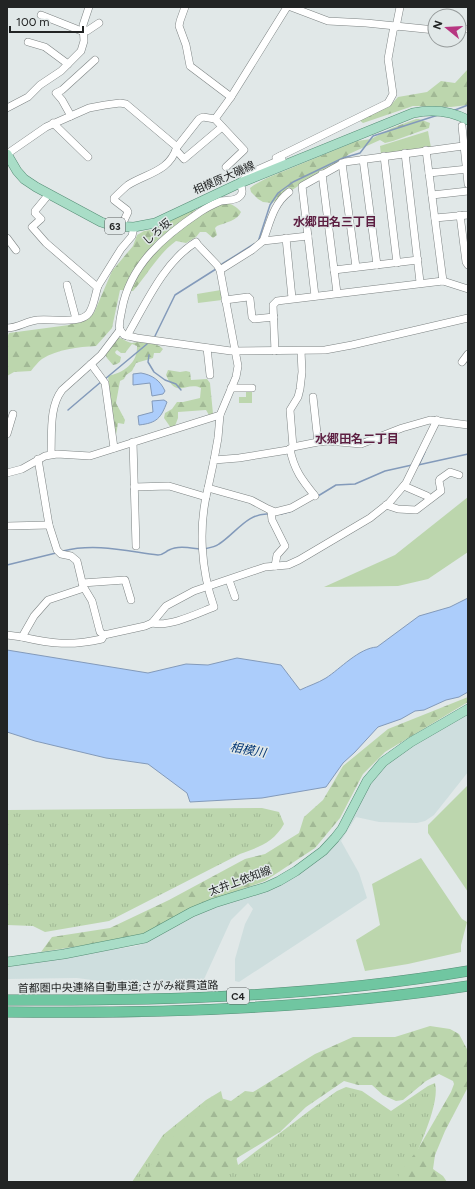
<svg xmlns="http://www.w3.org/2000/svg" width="475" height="1189" viewBox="0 0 475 1189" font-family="Figtree,'Noto Sans JP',sans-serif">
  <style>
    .built { fill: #cedede }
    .grass { fill: url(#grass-tufts) }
    .forest { fill: url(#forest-firs) }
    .green { fill: #bcd6ad }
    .water { fill: #accdfb; stroke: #839aba }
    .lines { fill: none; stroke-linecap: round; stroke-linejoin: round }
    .stream { stroke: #839aba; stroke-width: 1.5 }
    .minor-casing { stroke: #7d8383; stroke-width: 8 }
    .major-casing { stroke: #558d75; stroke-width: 10 }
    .highway-casing { stroke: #558d75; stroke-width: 11 }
    .minor { stroke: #fff; stroke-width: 7 }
    .major { stroke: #a9ddc7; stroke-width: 9 }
    .highway { stroke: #70c6a1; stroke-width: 10 }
    .labels { text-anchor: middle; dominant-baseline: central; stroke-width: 3; stroke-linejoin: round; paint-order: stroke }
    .shield { fill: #e1e8e8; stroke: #5b5f5f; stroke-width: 1 }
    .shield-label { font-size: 10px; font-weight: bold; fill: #222424 }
    .street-label { font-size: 11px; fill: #222424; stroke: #e1e8e8 }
    .neighbourhood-label { font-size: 12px; font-weight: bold; fill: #5c1e41; stroke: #e1e8e8 }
    .water-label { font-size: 12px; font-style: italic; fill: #003574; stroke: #e1e8e8 }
  </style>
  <defs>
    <pattern id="grass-tufts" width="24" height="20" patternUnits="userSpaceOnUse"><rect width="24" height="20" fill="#bcd6ad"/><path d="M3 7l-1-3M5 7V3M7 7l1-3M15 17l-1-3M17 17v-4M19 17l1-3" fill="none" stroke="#a1b895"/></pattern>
    <pattern id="forest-firs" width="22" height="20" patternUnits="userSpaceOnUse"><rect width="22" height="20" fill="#bcd6ad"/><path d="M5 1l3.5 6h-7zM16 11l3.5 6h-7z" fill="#a1b895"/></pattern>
  </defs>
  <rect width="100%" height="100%" fill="#e1e8e8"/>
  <path class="built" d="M468,713V772L434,815L425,821L417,823L379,822L356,817L341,841L359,873L367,898L239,982L235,981V959L245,924L253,909L248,903L231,920L200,988H151L77,978L7,979V966L136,946L148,942L205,911L273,888L304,871L327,854L340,840L348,829L368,787L379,773L392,759Z"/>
  <g class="grass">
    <path d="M262,808L279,812L284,824C273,843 259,847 240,854L109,921L45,932L33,926L7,925V810Z"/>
    <path d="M435,1083C441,1105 413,1161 403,1182H132L163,1135L206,1100L221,1091L238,1165L313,1108L337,1091L346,1087L362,1091L391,1111L428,1086Z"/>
  </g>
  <g class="forest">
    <path d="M468,69V105L451,107L413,106L363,123L359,120L390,106L398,97L427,92L441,81L455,83Z"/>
    <path d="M416,119H419L430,123L429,128L393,141L385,143L380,140L349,154L338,164L309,179L272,203L263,202L258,199L251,192L250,188L254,185L267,178L357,141L371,139L392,128Z"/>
    <path d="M225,203C231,203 237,207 241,212C238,220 225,223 217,226L215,228L217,235L213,238L206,232H200L196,237L186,243L176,241C158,254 148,274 133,291L120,290L112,328L96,346C78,347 58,349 42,359C38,362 34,367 31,371L14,372L7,376V338L9,333L69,325L94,313L112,271L133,246L137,235L144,231L150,230L195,209L196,211L155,242L154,244L199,214Z"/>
    <path d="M116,337C123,338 126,342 132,343C134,343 136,342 138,342C145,341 159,344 163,349L160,353H154L153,358L136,363L132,371L126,375L124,379L120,381L116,403L125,420L124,424L118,423L116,435L115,437L108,376C123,373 138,363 137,346L132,344L125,353H121L117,350L115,352L116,354L121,357L120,362L117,364L113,365L107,358L105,354Z"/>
    <path d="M168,370L180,372L186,371L190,372L191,380L207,379L210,383L213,414L209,415L206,410L178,412V418L175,426L171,428L164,418L165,413L172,409L177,402H183L200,398L201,388C186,381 177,400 166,375Z"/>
    <path d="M468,697V702L385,752L363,774L340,818L315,848L265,881L197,905L141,935L106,942L41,952L52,937L110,928L169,900L245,859L265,854L299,833L304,817L323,800L343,766L388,729Z"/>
    <path d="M430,1026L450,1029L459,1034L468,1051V1087L445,1131L435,1155L433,1169L443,1176L447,1182H397L399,1174L418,1149L451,1092L454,1084L453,1081L439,1074L426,1081L403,1100L396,1101L383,1095L372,1085H358L344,1081L306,1107L280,1132L237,1158L220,1182H138L168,1142L217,1097L231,1101L245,1091L253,1092L315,1054L353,1037H395Z"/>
  </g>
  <g class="green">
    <path d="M428,131L431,148L381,155L380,146Z"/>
    <path d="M221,290L222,300L198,303L197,294Z"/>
    <path d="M246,390H252V403H239V397H246Z"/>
    <path d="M468,497V552L428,579L398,586L324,587L395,555Z"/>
    <path d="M468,785V892L428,833V825Z"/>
    <path d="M421,858L462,919L467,922L461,945V952L408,964L365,971L356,940L380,925L372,884Z"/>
  </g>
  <g class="water">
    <path d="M141,373C152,375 160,380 165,391L163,394L152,396L150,383L133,385V374Z"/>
    <path d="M164,400L167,402C161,418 157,423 139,425L138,416L153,412L152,401Z"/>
    <path d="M468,598V692L459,697L446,700L424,710L415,711L401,719L378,727L355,752L343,763L326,787L262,798L190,802L187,793L148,764L106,758L35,741L7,732V650L148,673L186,664L208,665L237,658L281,665L300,690C308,686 318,683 326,678C340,669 359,648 377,647L419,616L450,607Z"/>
  </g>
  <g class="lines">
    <g class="stream">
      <path d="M455,110L468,105"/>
      <path d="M258,242L270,205L278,193L293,182L343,158L360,153L373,136L438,115"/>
      <path d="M222,264L254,244"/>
      <path d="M155,336L175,295L216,269"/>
      <path d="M149,355L148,362L154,372L165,380L176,384L181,390"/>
      <path d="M105,379L147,344"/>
      <path d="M68,410L102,381"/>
      <path d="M418,465L468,454"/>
      <path d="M419,465L425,452"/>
      <path d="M318,496L336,485L355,484L385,471L412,465"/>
      <path d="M281,514L292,511"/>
      <path d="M204,549C209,548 215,547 219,544C235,534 248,512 269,514"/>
      <path d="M63,551C95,543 126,551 158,555C163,555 165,552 169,550C178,545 191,548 200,549"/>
      <path d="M7,565L56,553"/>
    </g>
    <g class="minor-casing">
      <g id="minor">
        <path d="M185,7L180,21L179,26L186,45L190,66L231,97"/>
        <path d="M291,7L328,21L366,23L435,30"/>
        <path d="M41,15L84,32L87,31L99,23"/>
        <path d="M396,27L400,7"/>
        <path d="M459,29H468"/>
        <path d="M28,42L45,47L68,64"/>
        <path d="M7,108L28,97L40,85L61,71L81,51L84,41L83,25L89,7"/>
        <path d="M71,116L62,100L56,93L62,90L95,60"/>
        <path d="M215,119L231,97L287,7"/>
        <path d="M53,123L88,157"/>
        <path d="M462,126L468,184"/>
        <path d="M176,150L184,159L222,127"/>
        <path d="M426,150L443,281"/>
        <path d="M405,153L420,282"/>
        <path d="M7,154L46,127L89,108L105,105L120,103L126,104L177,147L199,119L203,117L215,119L244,150L226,167"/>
        <path d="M384,156L397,263"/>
        <path d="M276,158L388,103L393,94L388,59L394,26"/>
        <path d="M363,159L377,265"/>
        <path d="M342,163L356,267"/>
        <path d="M429,173L468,169"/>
        <path d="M322,174L337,293"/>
        <path d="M49,194L35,211V213L41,219L32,227L46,243L96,286H98L121,249L132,236L134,227"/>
        <path d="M432,195L468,191"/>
        <path d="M460,215L466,262L468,265"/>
        <path d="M435,218L468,215"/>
        <path d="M121,227L128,212L127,210L114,200V198C118,194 123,189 128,185C147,173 169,172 177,147"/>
        <path d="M7,238L16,250"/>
        <path d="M286,238L292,298"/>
        <path d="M263,241C270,223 273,204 289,192"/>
        <path d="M334,270L418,260"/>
        <path d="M67,285L76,319"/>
        <path d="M315,296L302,186L345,162L463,146"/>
        <path d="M225,300L248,297L250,299L252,317L254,319L274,317"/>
        <path d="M7,328C17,328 27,321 37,320C50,318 81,325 89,313C94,306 95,295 98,286"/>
        <path d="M120,330L124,335L137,338L231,351L325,350L352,345L468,318"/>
        <path d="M120,330C118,324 121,316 122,309C130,265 164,236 200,212C206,208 214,204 221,201C226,200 235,201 239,197C244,193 242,189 240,183L250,173L282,159L280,156"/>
        <path d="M127,336C146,303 164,262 196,242L198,245L217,265L220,270"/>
        <path d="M207,348L210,375"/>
        <path d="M275,351L273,305L277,301L443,281L468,289"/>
        <path d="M462,362L468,354"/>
        <path d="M91,364L105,383L114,448"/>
        <path d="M231,388H252"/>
        <path d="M313,397L318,442"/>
        <path d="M7,434L13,414"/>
        <path d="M133,442L136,546"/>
        <path d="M293,447L290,410L298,397L300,389L302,372L301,351"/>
        <path d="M290,449C294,470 302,480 315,496"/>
        <path d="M51,454C52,433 49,407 62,390L101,355L120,330"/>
        <path d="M38,459L49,525L57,550L61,554L71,556L77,561L83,586L92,601L99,628L100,632L104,635L145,626L152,623L166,606L194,591L265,567L288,565L299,560L370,518L389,503L406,483L437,420"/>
        <path d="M214,460L218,438L220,415"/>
        <path d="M7,473L22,469L45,456L57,454L90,456L220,415L236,377L238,366L220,270L252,250L263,241L308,236"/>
        <path d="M404,486L427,496"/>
        <path d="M134,487L169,486L206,497"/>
        <path d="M314,495L291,508L275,512L268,509L251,500L208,488L214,460L239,458L288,450L293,447L318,442L328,441L361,444L402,428L430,420L468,425"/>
        <path d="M386,505L398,509L416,510L441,491L439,481L440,479L450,472L459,475"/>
        <path d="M271,511L272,520L285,546L277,555L275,566"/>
        <path d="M7,526L49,525"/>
        <path d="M229,580L235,597"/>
        <path d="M82,583L125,580L131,600"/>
        <path d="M152,623C170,627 196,614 214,607C201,570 198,527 208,488"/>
        <path d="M7,635L22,637L34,616L48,600L84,588"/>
        <path d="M22,637C52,644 71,646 102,639L104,635"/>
      </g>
    </g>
    <g class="major-casing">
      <g id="major">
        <path d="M7,154L17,171L24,179L36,187L101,222L113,226L134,227L155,223L240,183L413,113C432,109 451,111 468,120"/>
        <path d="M7,962L64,954L145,938L192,912L214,903L266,887L279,881L296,871L323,851L335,838L342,829L367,781L383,762L411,742L468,709"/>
      </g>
    </g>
    <g class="highway-casing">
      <g id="highway">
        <path d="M7,1000C161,1001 315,997 468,971"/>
        <path d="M7,1012C161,1014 316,1009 468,986"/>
      </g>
    </g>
    <use href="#minor" class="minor"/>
    <use href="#major" class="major"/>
    <use href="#highway" class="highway"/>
  </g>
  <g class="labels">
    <g class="shield">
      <rect x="105" y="218" width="20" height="16" rx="3"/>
      <rect x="227" y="988" width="22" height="16" rx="3"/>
    </g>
    <g class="shield-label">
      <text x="115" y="226">63</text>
      <text x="238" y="996">C4</text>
    </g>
    <g class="street-label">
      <text transform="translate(224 178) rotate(-24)">相模原大磯線</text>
      <text transform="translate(157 232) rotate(-41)">しろ坂</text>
      <text transform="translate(240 881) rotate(-20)">太井上依知線</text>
      <text transform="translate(118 987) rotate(-1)">首都圏中央連絡自動車道;さがみ縦貫道路</text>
    </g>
    <g class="neighbourhood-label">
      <text x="335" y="222">水郷田名三丁目</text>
      <text x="357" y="439">水郷田名二丁目</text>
    </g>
    <g class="water-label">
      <text transform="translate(248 750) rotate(10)">相模川</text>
    </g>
  </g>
  <rect width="475" height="1189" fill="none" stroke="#222424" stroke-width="16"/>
  <g transform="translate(447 28) rotate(288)"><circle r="19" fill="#e1e8e8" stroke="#959a9a"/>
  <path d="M0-3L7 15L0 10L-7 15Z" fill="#b73681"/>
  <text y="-6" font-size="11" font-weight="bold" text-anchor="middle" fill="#222424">N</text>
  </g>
  <path d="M10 26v6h73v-6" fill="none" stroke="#222424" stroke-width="2"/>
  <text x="16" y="26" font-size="12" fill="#222424" stroke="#e1e8e8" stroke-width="3" paint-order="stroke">100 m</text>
</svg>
